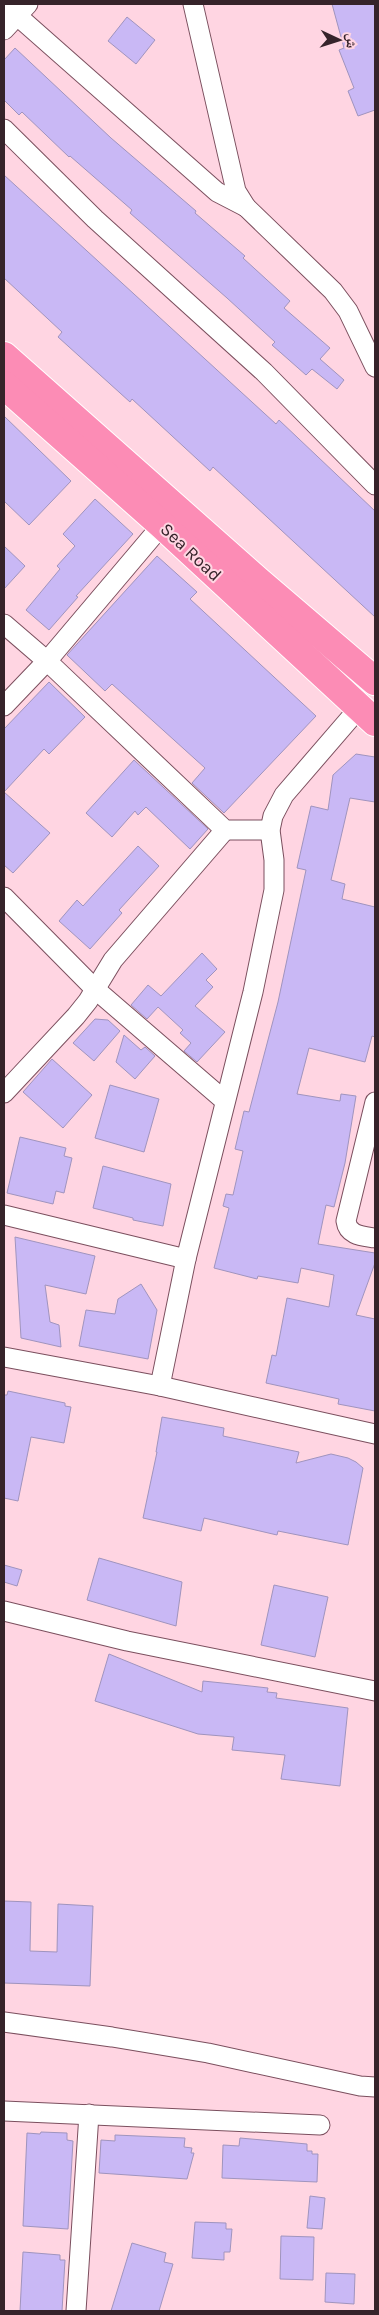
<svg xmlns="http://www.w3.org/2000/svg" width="379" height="2315" viewBox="0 0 379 2315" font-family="Karla,'Noto Naskh Arabic',sans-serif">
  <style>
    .building { fill: #c9b8f5; stroke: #a094be }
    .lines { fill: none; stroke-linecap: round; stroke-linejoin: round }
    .minor-casing { stroke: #7b4f5e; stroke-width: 21 }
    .highway-casing { stroke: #fff; stroke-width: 30 }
    .minor { stroke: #fff; stroke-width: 19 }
    .highway { stroke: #fc8cb5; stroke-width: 28 }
    .labels { text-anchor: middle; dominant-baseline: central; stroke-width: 4; stroke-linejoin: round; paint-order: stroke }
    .street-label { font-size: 18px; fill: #36232a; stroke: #ffd5e2 }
  </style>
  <rect width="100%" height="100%" fill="#ffd5e2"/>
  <g class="building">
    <path d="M332,4H375V110L358,116L348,91L354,88L339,50L344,48Z"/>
    <path d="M127,17L155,40L136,64L108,41Z"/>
    <path d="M15,48L111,138L196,211L195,213L245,256L243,258L290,301L284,308L330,348L320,359L344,380L337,389L312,369L306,375L272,345L275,342L227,298L130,213L132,210L70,156L69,157L22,112L19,115L4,100V60Z"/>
    <path d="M4,175L276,424L279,420L375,511V617L213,467L210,471L132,399L130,402L58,337L62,332L4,278Z"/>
    <path d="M4,416L71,481L29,525L4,501Z"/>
    <path d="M95,499L133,534L76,596L78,597L49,630L26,610L60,569L57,566L75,546L63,534Z"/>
    <path d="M4,546L25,566L4,589Z"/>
    <path d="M157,556L197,592L190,599L316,716L224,813L192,783L205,768L112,684L105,691L67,655Z"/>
    <path d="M49,682L85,717L49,754L44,749L4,792L50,833L13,873L4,865V729Z"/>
    <path d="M356,754L375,757V802L350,798L331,880L345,884L342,899L375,907V1037L372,1036L365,1062L309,1048L297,1094L340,1101L341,1094L356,1096L345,1163L334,1207L326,1205L318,1244L375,1253V1263L356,1315L375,1319V1411L338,1404L339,1399L266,1383L272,1355L276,1356L287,1298L329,1307L334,1275L301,1268L298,1283L258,1276L257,1279L214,1268L229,1208L223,1206L226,1194L233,1195L243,1151L235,1149L244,1111L249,1112L278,1002L306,870L297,868L311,806L328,810L333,775Z"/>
    <path d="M134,760L208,829L190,849L146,807L138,815L135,811L112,837L86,813Z"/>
    <path d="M138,846L159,866L119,910L122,913L90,949L59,921L77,900L83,906Z"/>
    <path d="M202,953L217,969L206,980L213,987L195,1006L225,1032L197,1062L184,1051L191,1043L180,1033L183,1030L158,1007L147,1019L131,1005L148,985L161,996Z"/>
    <path d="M95,1019L108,1020L120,1031L94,1061L73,1043Z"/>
    <path d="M124,1035L141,1050L145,1047L155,1056L135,1079L116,1062Z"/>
    <path d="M52,1059L92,1095L63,1128L23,1092Z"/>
    <path d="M110,1085L159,1099L144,1152L95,1138Z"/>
    <path d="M20,1137L66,1148L64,1156L72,1158L64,1193L56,1191L53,1204L7,1193Z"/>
    <path d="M103,1166L171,1184L163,1226L133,1220V1218L93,1208Z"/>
    <path d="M15,1237L95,1256L86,1294L45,1285L50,1322L59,1325L61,1347L21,1338Z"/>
    <path d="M141,1284L157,1310L148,1359L79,1346L86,1310L115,1314L118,1299Z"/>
    <path d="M8,1391L65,1403V1406L71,1407L64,1443L31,1437L18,1501L4,1498V1395H7Z"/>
    <path d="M162,1417L224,1428L223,1436L299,1452L296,1463L331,1454L348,1458L356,1462L363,1468L348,1545L278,1531L277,1535L204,1518L201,1531L143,1518L157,1452H156Z"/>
    <path d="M99,1558L182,1582L176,1626L87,1600Z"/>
    <path d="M4,1565L22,1570L17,1586L4,1582Z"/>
    <path d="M274,1585L328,1597L315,1657L261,1645Z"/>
    <path d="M109,1654L202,1692L203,1681L232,1684L268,1688L267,1692L277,1693L276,1698L348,1708L340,1786L281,1779L285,1755L232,1750L234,1737L198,1734L95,1701Z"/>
    <path d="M4,1901L31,1902L30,1951L57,1952L58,1904L93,1906L90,1986L4,1983Z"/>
    <path d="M41,2132L67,2133V2140L73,2141L68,2229L23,2226L27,2133L40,2134Z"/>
    <path d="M115,2135L185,2138L184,2147L192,2148L191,2153H194L187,2179L99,2173L101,2140L115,2141Z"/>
    <path d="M240,2138L307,2144V2151H312V2154H318L317,2182L222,2178L223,2145L239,2146Z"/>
    <path d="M310,2196L325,2198L322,2229L307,2228Z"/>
    <path d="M195,2222L226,2223V2229H232L230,2252H224V2260L192,2258Z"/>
    <path d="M281,2236L314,2237L313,2280L280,2279Z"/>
    <path d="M132,2243L166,2253L164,2262L173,2264L159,2311H111Z"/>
    <path d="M23,2252L60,2255V2260H65L62,2311H20Z"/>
    <path d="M326,2273L355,2274L354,2304L325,2302Z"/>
  </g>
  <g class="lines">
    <g class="minor-casing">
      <g id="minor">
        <path d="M4,4L217,192L246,207"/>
        <path d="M193,4L236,191L246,207L333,291L348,311L375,367"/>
        <path d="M4,30L28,4"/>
        <path d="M4,129L95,219L264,372L375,485"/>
        <path d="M4,624L47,661L225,830H270"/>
        <path d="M4,706L47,661L162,525"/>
        <path d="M4,897L95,989L225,1101"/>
        <path d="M4,1093L76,1016L88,1001L113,960L225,830"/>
        <path d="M375,1102L346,1221C348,1236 363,1236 375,1238"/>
        <path d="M4,1215L186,1259"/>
        <path d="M4,1357L160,1386L375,1434"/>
        <path d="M160,1386L186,1259L253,992L274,890V860L270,830L273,816L284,795L359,708"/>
        <path d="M4,1611L127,1641L375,1691"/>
        <path d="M4,2022L112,2037L208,2053L360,2086L375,2087"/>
        <path d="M4,2111L320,2125"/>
        <path d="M76,2311L89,2114"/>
      </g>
    </g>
    <g class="highway-casing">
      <g id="highway">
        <path d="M4,356L258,581L375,681"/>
        <path d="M4,385L162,525L375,722"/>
      </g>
    </g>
    <use href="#minor" class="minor"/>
    <use href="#highway" class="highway"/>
  </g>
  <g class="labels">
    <g class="street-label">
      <text transform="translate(191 552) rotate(43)">Sea Road</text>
    </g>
  </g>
  <rect width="379" height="2315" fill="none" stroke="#36232a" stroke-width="10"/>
  <g transform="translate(339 40) rotate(94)" stroke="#ffd5e2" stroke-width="4" paint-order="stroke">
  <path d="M0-4L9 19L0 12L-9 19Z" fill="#36232a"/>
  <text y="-8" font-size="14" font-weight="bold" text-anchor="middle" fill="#36232a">ش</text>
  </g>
</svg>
